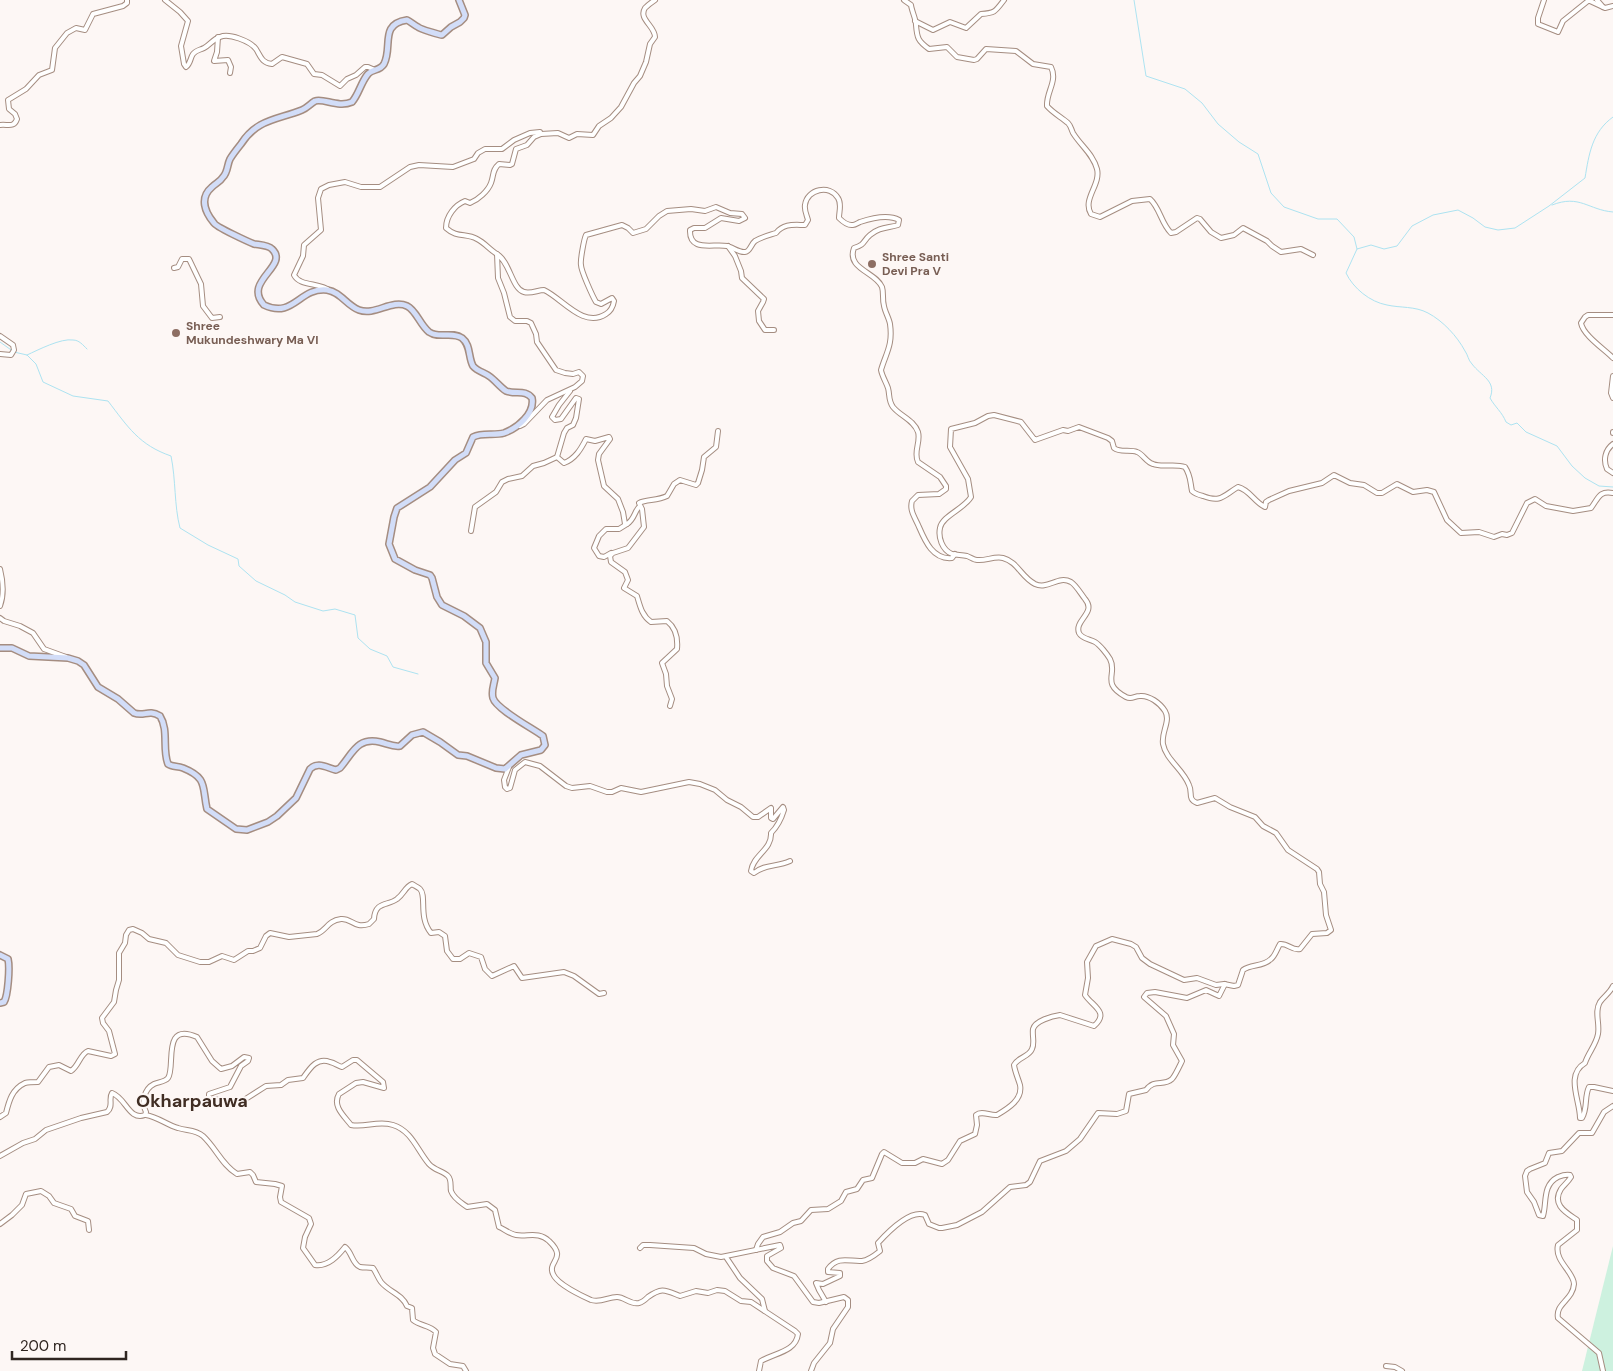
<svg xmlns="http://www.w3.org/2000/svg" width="1613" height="1371" viewBox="0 0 1613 1371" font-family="'DM Sans',sans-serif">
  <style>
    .green { fill: #cdf1df }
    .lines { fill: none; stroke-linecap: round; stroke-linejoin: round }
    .stream { stroke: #ade3f1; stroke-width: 1 }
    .street-casing { stroke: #a58d81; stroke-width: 6 }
    .secondary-casing { stroke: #a58d81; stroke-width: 8 }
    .street { stroke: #fff; stroke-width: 4 }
    .secondary { stroke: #d2ddf8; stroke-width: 5 }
    .education-dot { fill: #8d6e63; stroke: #fdf7f5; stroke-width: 2 }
    .labels { text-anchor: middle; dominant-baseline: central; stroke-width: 4; stroke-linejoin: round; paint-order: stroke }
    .education-label { font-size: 12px; font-weight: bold; fill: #785e54; stroke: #fdf7f5; text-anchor: start }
    .district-label { font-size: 18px; font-weight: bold; fill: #402d23; stroke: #fdf7f5 }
  </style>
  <rect width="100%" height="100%" fill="#fdf7f5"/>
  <path class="green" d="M1613,1246V1371H1582Z"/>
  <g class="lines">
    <g class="stream">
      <path d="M1134,0L1146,76L1185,89L1202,103L1218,124L1239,142L1258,154L1271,193L1284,207L1318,219H1337L1354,237L1357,249L1371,245L1384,249L1397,246L1412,226L1433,215L1458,210L1473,218L1485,227L1498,230L1515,228L1549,206L1585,178C1589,154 1592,132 1613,117"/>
      <path d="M1552,205C1580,194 1588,210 1613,212"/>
      <path d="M1357,249L1346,273C1353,288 1370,302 1387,305C1400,308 1415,306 1428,313C1443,321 1457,336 1465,351C1468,355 1468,360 1472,364C1481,376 1497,381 1490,398C1495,407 1502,412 1506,422L1511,425L1517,423L1526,432L1557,446L1572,466L1585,478L1599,486L1613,487"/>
      <path d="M0,342L14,352L27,355L36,364L43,382L73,396L108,401C128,427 139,445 171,456C176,480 174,505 180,528L208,545L238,559L239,566L256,581L285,595L295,602L323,611L335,609L355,615L358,638L370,649L387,656L393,667L418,674"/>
      <path d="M27,355C38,350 61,338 73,340C79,340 83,345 87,349"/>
    </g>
    <g class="street-casing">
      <g id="street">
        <path d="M165,0L180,12L188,21L181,46L184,64L186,67C191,63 190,58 193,54C196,50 200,50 204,48C210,45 213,39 220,37C229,33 250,41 256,49C261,57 262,63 272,64L282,57L307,64L314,74L322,75L340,86L347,79L356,75L365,67H368L375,70"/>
        <path d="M904,0L911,5C912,12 916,19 916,25C917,38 918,41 929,49L947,47L957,57L974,60L977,59L986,49L1016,51L1033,64L1051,67C1058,81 1046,92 1047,106C1053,113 1061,117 1068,123C1071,126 1071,129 1073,133C1081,146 1093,154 1097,169C1101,185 1082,199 1091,214L1100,217L1132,201L1150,199C1160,208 1161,223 1171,233L1176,232L1197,218L1200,219L1211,232L1221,238L1234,235L1243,228L1267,241L1272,246L1281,252L1301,249L1313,255"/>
        <path d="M1544,0L1538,18V24L1558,32L1563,21L1588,1H1590L1605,8L1613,6"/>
        <path d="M1597,0L1603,7"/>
        <path d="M915,21L933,30L950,22L966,28L981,14C995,13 995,12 1004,0"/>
        <path d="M218,37L217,52L214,61L228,60L231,67L230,73"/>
        <path d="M0,125C8,124 14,128 17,119L15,114L9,109L8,100L26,89L39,75L52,70L55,48L67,33L76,28L85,30L93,14L123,6L127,3V0"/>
        <path d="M728,246L735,256L741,271L742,278L764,299L763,302L758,311L759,321L765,330H774"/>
        <path d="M497,254C490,250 485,243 477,239C466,233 457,238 446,228C446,216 455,205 465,201L470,203C478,200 488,191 491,183C494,175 492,170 499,164L510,165L512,164L516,149L527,145L534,137L541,134L558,133L569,138L577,134L593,135L599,126L611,118L621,107L634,83L640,76L646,62L650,44L655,37C655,26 638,19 645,8C648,5 652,2 655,0"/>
        <path d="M174,268L178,267L182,259H189L201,284L203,306L212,318L220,317"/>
        <path d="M330,291C320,282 300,287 294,275L303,256L304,245L321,230L318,198L321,189L329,185L345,182L361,187H380L410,167L419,165L453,167L474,159L478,153L485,149H502L514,140L530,133L540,132"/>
        <path d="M1613,315H1588L1585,317L1581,323C1583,335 1604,349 1613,358"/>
        <path d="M0,336L13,345L14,350L11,355L0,354"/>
        <path d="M1613,376L1611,393L1613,398"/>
        <path d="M570,391L559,405L552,417L555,420L561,419L576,398L579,399L576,418L573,425L567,428L564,433L557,457L564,463C575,459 581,449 586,439L595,441L609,437L610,439L599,454L598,460L604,486L618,499L623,512L625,524H627C635,519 634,511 640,506"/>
        <path d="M520,426L524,424L547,400L575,387L582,381L583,376L579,372L573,374L565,373L556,370L537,342L536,334L531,323L527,321H515L510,317L504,293L498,278L497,254C510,262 512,289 524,292C531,294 538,290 544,290C562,298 583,329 606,314C611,311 613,307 614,301L612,298L601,304L596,302C593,297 581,271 581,265C580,261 584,239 586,235L622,225L628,228L633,233L646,229L659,216L667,211L691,209L705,211L716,207L730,213L742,214L745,218L739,221L721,218L705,228H694L690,230C689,253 714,243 727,246C732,247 740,253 745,252C750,252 751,244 755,241C761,237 770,235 776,233C784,223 794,225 805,225L808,220C807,216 804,210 805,205C807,189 830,184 838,198C842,204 839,211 839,218C842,221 847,226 853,225C855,225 858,223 860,222C872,218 888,214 899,220L898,225C888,228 879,227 870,235C862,242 866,244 854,248C846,269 876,272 882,287C884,293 882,299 884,306C885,312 889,318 890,324C893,345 886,353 881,370C882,376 886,382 888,388C890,395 888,400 893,407C900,416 914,420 918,432C921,442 913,452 918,462L940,477L946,486V489L939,494L918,495L912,501C909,511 916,519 919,527C925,541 933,560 952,558L955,554"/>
        <path d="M1613,432V433"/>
        <path d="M1613,444C1605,450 1603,460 1607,469L1613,473"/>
        <path d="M471,531L475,507L496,492L502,482L508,479L522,476L533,466L544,463L557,457"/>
        <path d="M611,553L604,557L599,556L594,548L599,536L606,529H619L627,524"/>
        <path d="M0,569C3,581 4,595 0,606"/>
        <path d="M0,618L4,621L20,626L33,633L44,649L66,657"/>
        <path d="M670,706L672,699L667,686L666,674L662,663L677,649C678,638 676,628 667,621L651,622C642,616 640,606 637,596L624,588L628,580L625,572L611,562L610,556L613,553L628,548L644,527L642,509L639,503C646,499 657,501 667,496L674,484L680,480L696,485L698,483L702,470L704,457L716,447L718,431"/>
        <path d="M509,767L504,780L505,787L507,789L510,788L515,770L525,762L540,766L566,786L572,788L590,786L607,792H612L621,788L641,792L689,782L700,784L715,790L727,800L741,807L753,817H758L771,808V818L773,819L783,807L784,810C781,820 778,826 771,833C772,850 753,855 751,871L754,873C765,864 777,867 790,861"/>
        <path d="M1613,986C1610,993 1604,996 1600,1002C1594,1012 1600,1023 1598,1034C1596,1045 1588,1053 1585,1063C1565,1075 1580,1100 1580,1118H1582C1588,1108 1584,1097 1589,1087H1594L1613,1091"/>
        <path d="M146,1115C158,1117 167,1125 178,1128C187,1131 195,1129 203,1136C216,1148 222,1165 237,1174L250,1172L253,1175L256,1182L275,1184L282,1186L280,1197L281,1202L309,1218L311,1224L305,1237L303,1248L315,1265C328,1267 338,1256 345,1247C352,1252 352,1264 360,1267C364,1268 369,1267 373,1268C376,1272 378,1278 381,1282C389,1292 402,1294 407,1306L412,1308L413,1320C420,1326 430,1325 436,1332L433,1348L435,1354L450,1364L463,1366L466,1371"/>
        <path d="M0,1117L6,1113C9,1101 12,1089 25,1083C29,1082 34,1082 38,1082L49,1067L59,1065L71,1071C79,1066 80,1054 88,1051L111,1056L115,1054L109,1031L103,1023L102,1018L114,1002L116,990L119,980V953L125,943L126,935L129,930L133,929L142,933L149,939L166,943L178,955L200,962H209L222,956L234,960L248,951H253L260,948L266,936L270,933L289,937L317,934C327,930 327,921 341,919C352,918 354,929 369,924L374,919C375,901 388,906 397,899C404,894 405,887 412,884C415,886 418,887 420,889C427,896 418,917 431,933L439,932L445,936L447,951L453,959H460L469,953L481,957L485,969L492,976L514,966L522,978L564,972L574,976L599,994L604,993"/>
        <path d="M0,1156L23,1143L35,1139L46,1130L81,1118L107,1112C114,1106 108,1099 112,1093C126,1098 129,1121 145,1115L146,1112C141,1103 144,1089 154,1084C158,1082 165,1082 168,1078C176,1067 161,1021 197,1037L212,1061L221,1069L232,1066L244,1057L249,1058L248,1061L241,1066L230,1087L209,1094V1098L219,1100H244L266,1086L281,1085L288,1080L303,1078C310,1068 317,1057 330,1062C335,1063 338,1066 342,1067L353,1060H357L383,1082L384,1088L363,1082L356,1083L339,1094C332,1106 344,1116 351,1125C365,1128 378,1120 393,1125C412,1131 417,1150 429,1164C434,1170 443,1171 448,1176C452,1180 450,1187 451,1191C454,1199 462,1203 467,1207L487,1204L495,1210L499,1227C504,1229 510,1234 516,1235C527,1237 539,1231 549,1241C568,1259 547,1261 553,1274C557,1284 582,1296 591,1300C601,1303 608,1297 617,1297C625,1297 630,1305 639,1303C643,1302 645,1300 648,1297C662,1287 665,1290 680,1296L696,1291L708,1293L717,1290L725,1291L741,1301L751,1302L795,1331L798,1334C796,1352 774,1353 761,1361L759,1371"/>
        <path d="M0,1224L12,1215L22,1205L26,1194L41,1191L49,1196L54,1203L71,1209L75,1216L88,1221L89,1230"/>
        <path d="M640,1248L643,1245H650L694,1248L706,1254L721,1257L780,1245L781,1248L767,1256V1261L773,1268L794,1276L813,1302L819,1303L844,1297L848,1300V1307L833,1329L830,1343L814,1363L811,1371"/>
        <path d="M756,1250L758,1244L763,1237L780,1232L793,1223L801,1221L811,1210L828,1209L841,1201L846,1192L857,1189L863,1180L872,1178L882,1154L884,1152L902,1163H915L923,1159L942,1164L948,1160L960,1141L975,1134L977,1125L976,1115C982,1110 990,1116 997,1115C1007,1109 1023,1100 1020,1085C1018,1078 1015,1072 1014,1065C1018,1057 1029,1057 1032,1049C1035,1043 1032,1036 1033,1029C1035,1021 1052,1016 1060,1015L1094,1026C1110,1012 1092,1006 1085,995L1088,978L1087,962L1096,946L1112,939L1131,944L1136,947L1142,958L1150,964L1184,980L1197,978L1216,985L1224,984L1234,986L1238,985L1243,970C1251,964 1263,967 1271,959C1275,956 1277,949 1280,944C1288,943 1292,951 1300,949L1312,934L1327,933L1331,930L1326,915L1324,892L1320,884L1319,872L1317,869L1288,850L1276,833L1263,826L1255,817L1230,807L1215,798L1197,803C1187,799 1193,793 1189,785C1183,769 1166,760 1163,744C1161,732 1171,721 1165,711C1160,703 1149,695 1140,696C1134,696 1132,700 1126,697C1100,683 1118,674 1110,659C1107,654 1100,645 1095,642C1090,639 1082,639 1079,633C1074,620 1097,613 1085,599C1081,594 1076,585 1071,582C1058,575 1048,590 1035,584C1021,577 1018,562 1003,558C994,556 986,561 977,560C974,560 970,557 967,556C962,555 957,555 952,554C942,550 938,537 940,528C942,516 964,509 971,497L968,479L950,447L951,429L975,423L988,416L994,415L1021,422L1035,440L1063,430L1068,431L1079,427L1108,438L1112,441L1114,448C1120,453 1130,449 1137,452C1143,454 1146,462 1153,464C1163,468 1174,463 1185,467C1191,476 1190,482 1192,491C1195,494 1199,495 1203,496C1221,503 1223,496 1238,487C1250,490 1254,502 1265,507L1266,502L1269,500L1289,491L1322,483L1334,475L1350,483L1364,485L1377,493H1382L1397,484L1413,492L1427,490L1434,492L1447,520L1461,533L1479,532L1494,537L1502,534L1507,535L1512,533L1527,503L1535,499L1546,506L1573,511L1591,508C1598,499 1599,490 1613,493"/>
        <path d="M726,1257L740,1278L762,1299L765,1311"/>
        <path d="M826,1302L819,1290L816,1283L823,1284L840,1276V1273L828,1272V1269C838,1255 850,1262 862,1261C869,1260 875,1255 880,1251L878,1243C888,1232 910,1209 925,1215L929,1224L939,1228H942L957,1225L982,1212L1010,1187L1026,1185L1030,1182L1040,1161L1066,1151L1080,1139L1098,1113L1117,1114L1126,1111L1129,1094L1146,1090C1155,1078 1163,1087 1172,1079C1175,1076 1180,1065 1182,1061L1173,1045L1174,1034L1166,1016L1144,997L1147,993L1155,992L1187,998L1206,990L1219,996L1225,984"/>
        <path d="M1386,1366L1395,1367L1402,1371"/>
        <path d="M1603,1371L1599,1353L1558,1318C1555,1304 1573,1300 1574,1284C1574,1272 1554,1261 1558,1245L1577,1230V1220C1567,1213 1551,1205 1561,1189C1564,1185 1568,1182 1571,1177L1570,1175C1566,1174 1563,1175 1558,1177C1542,1185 1547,1203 1543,1216L1539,1215L1534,1202L1527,1192L1525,1176L1527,1171L1530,1169L1545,1163L1549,1153L1562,1151L1579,1133H1592L1604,1112L1613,1106"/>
      </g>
    </g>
    <g class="secondary-casing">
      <g id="secondary">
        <path d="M0,648H12L29,656L68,658L78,661L84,665L98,687L118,699L134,713C144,717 148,709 160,716C169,730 162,749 168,764C172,767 177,766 183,768C208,778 202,787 207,809L236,829L247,830L268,822L277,816L296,798L310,769C318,761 327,768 336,770L340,768C353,753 357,737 380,742C388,744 393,747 400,746L412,735L423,732L440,742L458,755L467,756L496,768L505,769L521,755L541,750L545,745L543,736C532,728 496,709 493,698C491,691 494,685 495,678L486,663V642L480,628L464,616L442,605L437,597L432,578L430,575L415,570L395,559L389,544L394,517L397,508L430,487L455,460L466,453L473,437C483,432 494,436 504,433C518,428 535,413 532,398C525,389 516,395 506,391C500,387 496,381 489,376C485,373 477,371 473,366C468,357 471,345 462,338C452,331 439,339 429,332C420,325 416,310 407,306C392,299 375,316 359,310C346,305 341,292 327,290C299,287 294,319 264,305C242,281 290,266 272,249C268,245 260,245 254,244C249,242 216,227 214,223C205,212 199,198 212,187C216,183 220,182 223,177C228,172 227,165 230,159C233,154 237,149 241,144C257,119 277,120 302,110C307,108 310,104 315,101C324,98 338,108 352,102C359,94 361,82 368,74C372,69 380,71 384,64C393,47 379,24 407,20C411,22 414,25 418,27C420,29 440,35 442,35L451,27L460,22L464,18L465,15L459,0"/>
        <path d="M0,955L8,959C10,967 8,996 4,1002L0,1003"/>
      </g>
    </g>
    <use href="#street" class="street"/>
    <use href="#secondary" class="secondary"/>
  </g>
  <g class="education-dot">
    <circle cx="872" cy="264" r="5"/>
    <circle cx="176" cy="333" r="5"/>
  </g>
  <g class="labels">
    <g class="education-label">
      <text x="882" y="257">Shree Santi<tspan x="882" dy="14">Devi Pra V</tspan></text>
      <text x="186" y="326">Shree<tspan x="186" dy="14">Mukundeshwary Ma VI</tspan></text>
    </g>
    <g class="district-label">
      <text x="192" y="1101">Okharpauwa</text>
    </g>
  </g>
  <path d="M12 1351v8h114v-8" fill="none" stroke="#2f2520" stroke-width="2.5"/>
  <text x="20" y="1351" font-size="15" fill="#2f2520" stroke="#fdf7f5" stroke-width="4" paint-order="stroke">200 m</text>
</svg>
